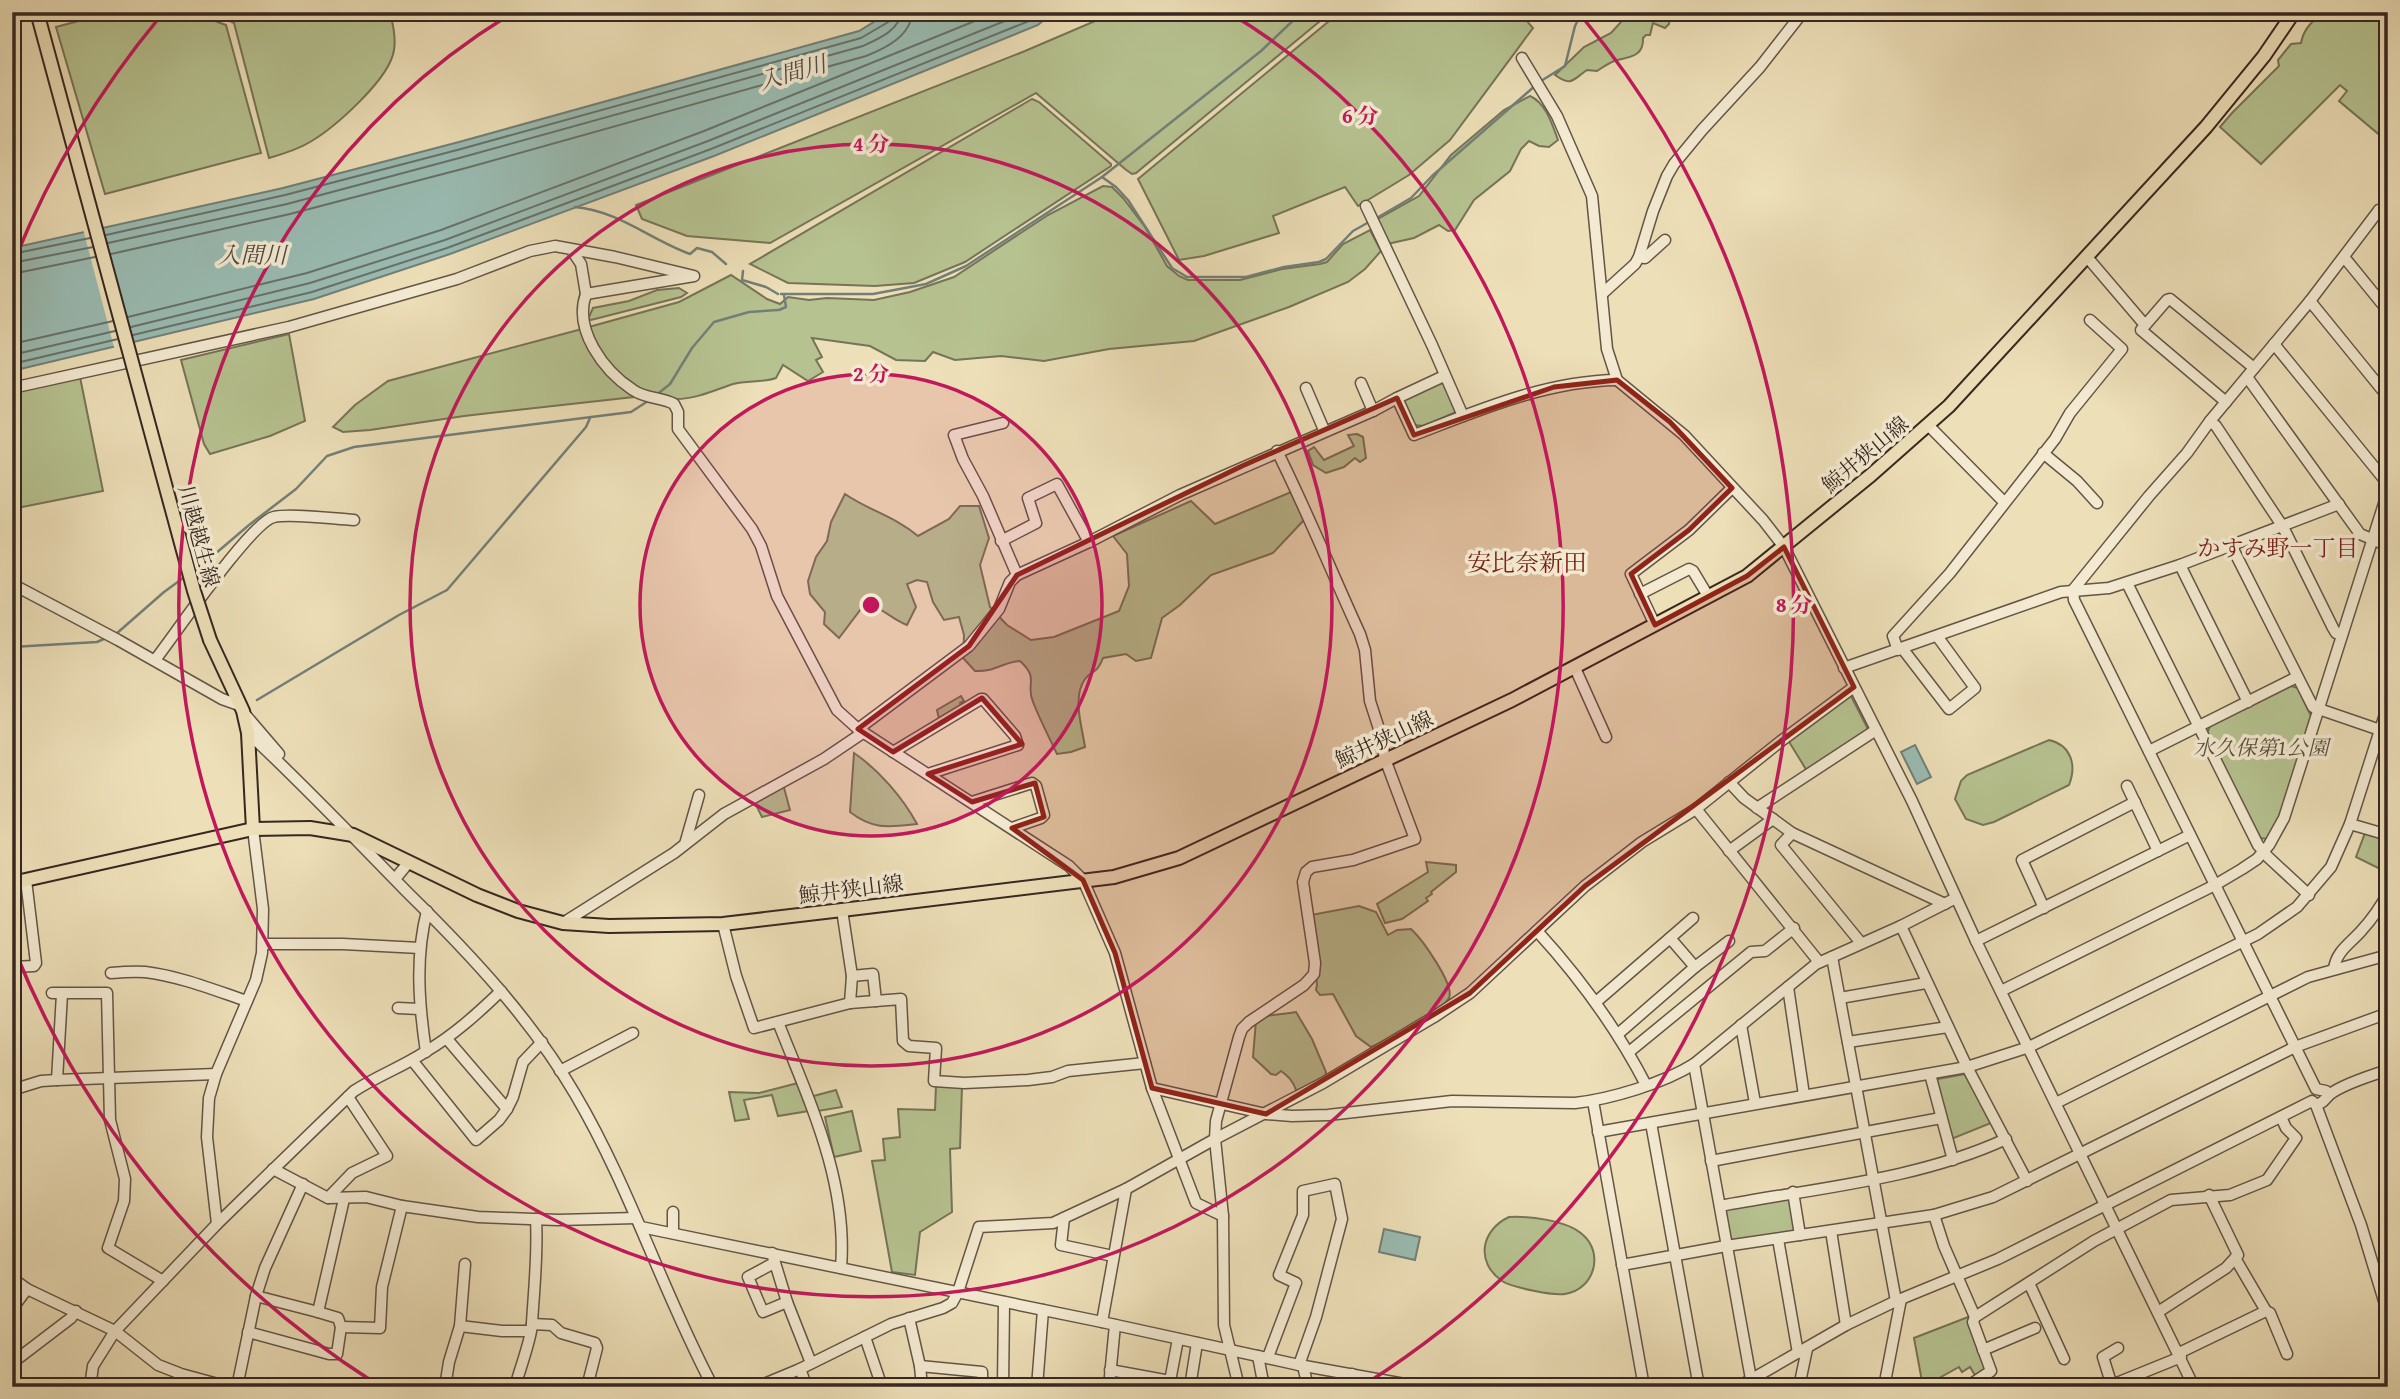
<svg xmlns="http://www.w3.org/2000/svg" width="2400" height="1399" viewBox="0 0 2400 1399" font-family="'Gentium Book Plus','Noto Serif JP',serif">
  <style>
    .green { fill: #b6c290; stroke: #767458; stroke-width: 2 }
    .water { fill: #9abcb3; stroke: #728079; stroke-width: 2 }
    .pier { fill: #eddfb8 }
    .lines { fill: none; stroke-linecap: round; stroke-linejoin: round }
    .shore { stroke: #68726a; stroke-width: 2 }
    .stream { stroke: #728079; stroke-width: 2.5 }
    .minor-casing { stroke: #645547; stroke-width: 13 }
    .major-casing { stroke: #372721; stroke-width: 16 }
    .minor { stroke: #f3ead1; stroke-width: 10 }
    .major { stroke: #eddfb8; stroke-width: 12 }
    .major-bridge-casing { stroke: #372721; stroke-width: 16; stroke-linecap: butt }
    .major-bridge { stroke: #eddfb8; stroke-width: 12 }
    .marked { fill: #8f2418; fill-opacity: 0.2; stroke: #8f2418; stroke-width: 5; stroke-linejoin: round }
    .ring { fill: none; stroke: #c2185b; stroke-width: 3.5 }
    .labels { text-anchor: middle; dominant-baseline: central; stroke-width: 7; stroke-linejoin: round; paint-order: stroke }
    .street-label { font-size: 21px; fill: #372721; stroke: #f3ead1 }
    .park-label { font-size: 21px; font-style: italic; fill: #574e3d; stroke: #f3ead1 }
    .water-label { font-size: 23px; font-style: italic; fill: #504c46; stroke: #f3ead1 }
    .neighbourhood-label { font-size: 23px; fill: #7a1f14; stroke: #f3ead1 }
    .quarter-label { font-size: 24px; fill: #7a1f14; stroke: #f3ead1 }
    .centre { fill: #c2185b; stroke: #f3ead1; stroke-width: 3.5 }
    .ring-label { font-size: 21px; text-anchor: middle; font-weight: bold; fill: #c2185b; stroke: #f3ead1; stroke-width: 7; stroke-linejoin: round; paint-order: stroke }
  </style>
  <rect width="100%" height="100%" fill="#eddfb8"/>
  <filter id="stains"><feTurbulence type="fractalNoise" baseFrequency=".00286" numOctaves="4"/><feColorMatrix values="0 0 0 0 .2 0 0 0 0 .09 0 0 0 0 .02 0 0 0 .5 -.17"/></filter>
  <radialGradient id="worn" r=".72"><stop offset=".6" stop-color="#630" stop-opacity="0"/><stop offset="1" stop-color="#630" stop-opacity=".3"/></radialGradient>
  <g class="green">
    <path d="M112,12H190L226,25L261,153L105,194L56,27Z"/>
    <path d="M212,12H390C393,25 396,38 394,50C390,79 334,128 310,142C297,150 283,154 269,158L234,23Z"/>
    <path d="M1116,12H1331L1136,173L1132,174L1125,169L1036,93L770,243L687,236L642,219L636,205L1025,51Z"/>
    <path d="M1340,12H1519L1533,28L1450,140L1409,175L1358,206L1345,187L1273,216L1279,233L1204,256L1179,260L1138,179Z"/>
    <path d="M1630,12H1676L1670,17L1669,24L1665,28L1653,23L1650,35H1646L1643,38C1644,56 1630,57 1617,60C1610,62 1603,67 1597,71L1587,70C1572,80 1572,87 1555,75L1584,47L1611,33Z"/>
    <path d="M2328,12H2380L2388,15V142L2339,101L2347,91L2340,85L2261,164L2220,127L2232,113L2279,66L2278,60L2291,44L2301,43C2304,27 2314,18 2328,12Z"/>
    <path d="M1530,96C1546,103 1552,124 1558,140L1549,147L1539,146L1529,141L1521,149L1510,171L1474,200L1455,230L1448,231L1439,225L1414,238L1387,244L1376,220L1419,196L1451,155L1504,110Z"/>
    <path d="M1032,99L1039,102L1111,164V166L965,262L914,283L875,286L788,283L750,264Z"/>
    <path d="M1103,186L1112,187L1123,198L1145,227L1167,266L1179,276L1188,280H1240L1282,269L1320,264L1327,262L1343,244L1370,230L1381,251L1365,269L1348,282L1289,307L1194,341L1109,349L1044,361L1001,356L955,360L933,352L925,361L896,360L870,346L812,338L822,357L816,360L823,372L808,381L783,365L776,378C762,383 747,380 733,384C715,390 696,399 676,399C649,398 623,381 607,360C599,351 595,338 589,327L679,302L731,275L767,299L780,304L788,297L809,300L827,298L874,300L910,292L954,277L1048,215Z"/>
    <path d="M679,288L687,293L681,297L591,320L588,319L593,308L629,301L657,290Z"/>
    <path d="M582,329C594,365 605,374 634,397L464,416L370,430L343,432L333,427L355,405L388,381Z"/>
    <path d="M289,334L305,421L270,436L210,454L204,444L181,360Z"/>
    <path d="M80,377L103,491L12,509V392Z"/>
    <path d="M1443,381L1456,412L1424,426L1414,425L1403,398Z"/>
    <path d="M1357,434L1363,437L1366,458L1360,462L1355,458L1344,467L1326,473L1313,465L1308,451L1314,447L1324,460L1354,446L1348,435Z"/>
    <path d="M1291,492L1304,520L1273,553L1211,575L1180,605L1162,618L1151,658L1136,661L1126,654L1103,658C1097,674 1093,669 1085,679C1072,697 1082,727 1085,747L1071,752L1057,754C1049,737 1040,720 1033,702C1025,684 1040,679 1020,661C1002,662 996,672 975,671L963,658L964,635L959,617L944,620L933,602L927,582L917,580L907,584L916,607L907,625C892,620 879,604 864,605L839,638L824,624L825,612L810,594L808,581L816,557L827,541L831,522L845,494C868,510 896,517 918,536L949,519L960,506H979L989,538L980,565L990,607L1007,625L1031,640L1054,637L1119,611L1129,586L1127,554L1113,536L1191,501L1215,524Z"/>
    <path d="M2291,686L2298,688L2311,716L2278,822L2268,839L2260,838L2207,734L2210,726Z"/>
    <path d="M1850,694L1869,731L1807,771L1788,740Z"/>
    <path d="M961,696L964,701L960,703L961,706L939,719L937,710Z"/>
    <path d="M2049,740C2071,745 2077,765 2069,785L1994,822L1983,825L1966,819L1955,799L1961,781L1967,775Z"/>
    <path d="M854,753C879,770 903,798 917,824C889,827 873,830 850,812Z"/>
    <path d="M783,784L790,810L762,817L753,799Z"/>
    <path d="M2365,833L2388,840V873L2356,857Z"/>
    <path d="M1426,862L1456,865V872L1431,892L1432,894L1426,898L1428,901L1402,919L1385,923L1377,904L1428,872Z"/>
    <path d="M1359,906L1376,912L1388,935L1397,930L1411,929C1422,939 1455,985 1449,998C1441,1013 1387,1040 1371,1047L1356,1036L1333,994L1320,995L1316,990L1317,985L1311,915Z"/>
    <path d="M1296,1012L1312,1039L1326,1072L1325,1077L1302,1090H1296C1293,1081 1289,1077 1281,1071L1276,1075L1271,1074L1253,1057L1256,1020C1268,1013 1282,1015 1296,1012Z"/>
    <path d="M1965,1074L1969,1076L1991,1123L1949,1140L1936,1082L1938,1079Z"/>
    <path d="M798,1083L809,1111L778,1116L772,1095L744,1100L749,1119L735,1121L729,1092L759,1093Z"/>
    <path d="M936,1085L962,1086L960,1148L950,1149L952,1212L920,1232L915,1275L892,1272L872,1161L885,1160L883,1139L900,1137L898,1109L935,1110Z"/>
    <path d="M836,1090L842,1107L818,1111L810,1097Z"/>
    <path d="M852,1111L861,1151L834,1157L825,1117Z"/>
    <path d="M1791,1197L1796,1232L1729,1243L1723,1208Z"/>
    <path d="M1509,1217C1529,1216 1566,1220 1582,1234C1605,1253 1594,1290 1565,1294C1553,1296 1511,1287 1502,1281C1475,1262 1481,1230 1509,1217Z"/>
    <path d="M1968,1317L1988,1370L1976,1377L1970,1367L1962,1372L1959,1367L1923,1387L1914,1338Z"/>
  </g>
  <g class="water">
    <path d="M890,12H1053L1038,25L714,156L450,254L314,299L12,371V248L283,188L459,142L859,31Z"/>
    <path d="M1915,745L1931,777L1917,784L1901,752Z"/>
    <path d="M1384,1229L1420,1237L1415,1260L1379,1252Z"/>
  </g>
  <path class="pier" d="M101,225L133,346L115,351L83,229Z"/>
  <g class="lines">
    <g class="shore">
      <path d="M106,235L285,195L461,149L861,38L890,21L893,12"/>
      <path d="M108,243L287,204L463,157L863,46C878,39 900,30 901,12"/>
      <path d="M12,254L90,238"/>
      <path d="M111,254L290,214L466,168L866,56C886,48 911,36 912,12"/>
      <path d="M12,263L93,247"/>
      <path d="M12,274L95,257"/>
      <path d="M128,317L307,273L441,230L704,131L997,12"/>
      <path d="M131,327L310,283L445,240L708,141L1027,12"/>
      <path d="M133,335L312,292L447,248L711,149L1034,19L1042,12"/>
      <path d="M12,344L113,321"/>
      <path d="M12,355L115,331"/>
      <path d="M12,364L118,339"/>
    </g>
    <g class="stream">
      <path d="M1541,81L1565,66L1575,26L1582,12"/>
      <path d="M1102,177L1116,187L1128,200L1172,268L1187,277H1246L1284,267L1319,262L1326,259L1353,231L1369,222"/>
      <path d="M575,207C619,211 649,239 690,254L697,248L712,252L726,264"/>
      <path d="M1375,219L1411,198L1432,176L1536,85"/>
      <path d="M743,271L742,280L766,287L778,294"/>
      <path d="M781,294H873L926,284L966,266L1102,177L1261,51L1302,12"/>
      <path d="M779,310L786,307L784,295"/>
      <path d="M655,396L670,384L692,348L714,322L749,312L778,310"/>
      <path d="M195,571L249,525L296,489L327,456L354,447L631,412L648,401"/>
      <path d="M116,634L164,592L186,576"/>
      <path d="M12,647L97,642L106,638"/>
      <path d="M257,700L399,615L447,590L586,427L590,418"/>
    </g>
    <g class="minor-casing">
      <g id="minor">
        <path d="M1522,58L1557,116L1592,196L1607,349L1617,380L1684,435L1763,520L1784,547L1912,801L1976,941L2194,1387"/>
        <path d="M1366,206L1432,345L1463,416"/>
        <path d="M2379,210L2388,220"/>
        <path d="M1639,257L1645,258L1665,240"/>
        <path d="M2087,257L2145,325"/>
        <path d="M2344,257L2388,311"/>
        <path d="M586,294C573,330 604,371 633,390C646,399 661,397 674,404L678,412V429L752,529L761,546L777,596L837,710L858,729L1069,866L1083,880L1115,953L1152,1088L1266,1114L1292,1116L1328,1115L1452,1101L1575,1103C1611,1099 1664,1083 1694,1064L1816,964L1901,926L1956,898"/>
        <path d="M1602,294L1635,264L1639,257L1653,211L1667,176L1674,164L1702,130L1760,67L1803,12"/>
        <path d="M2310,301L2388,397"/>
        <path d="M2274,344L2388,484"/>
        <path d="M2247,377L2360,534L2388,546"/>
        <path d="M1361,383L1373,411"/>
        <path d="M12,388L289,327L457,279L530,251L555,246L615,257L694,276L586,294L581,264L571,249"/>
        <path d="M1306,388L1324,430"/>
        <path d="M1397,398L1444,376"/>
        <path d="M2226,402L2141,330L2167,300L2170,299L2254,368"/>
        <path d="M2210,421L2216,426L2283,527L2333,628L2336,633L2342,635"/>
        <path d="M1003,423L954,435L963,459L983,496L1017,575"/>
        <path d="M1929,426L2004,502"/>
        <path d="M2043,453L2077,481L2097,503"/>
        <path d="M1001,541L1036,523L1028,498L1057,484L1089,542"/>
        <path d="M2232,547L2313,707L2380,730"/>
        <path d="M2180,565L2248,702"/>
        <path d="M2127,583L2258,845L2268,857L2309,895"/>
        <path d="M12,584L118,640L222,699L239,705"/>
        <path d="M1640,594L1689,569L1693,571L1708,596"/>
        <path d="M1655,625L1631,574L1689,530L1732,488"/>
        <path d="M1902,648L1949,709L1975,688L1937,636"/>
        <path d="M1898,650L1893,636L1950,573L2055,439L2070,413L2122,349L2090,320"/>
        <path d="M155,660C174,636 251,522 274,517C291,513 334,519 354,520"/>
        <path d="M1575,668L1606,737"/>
        <path d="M1844,668L2061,592L2109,588L2180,565L2339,504"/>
        <path d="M243,712L279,754"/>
        <path d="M858,729L969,646L999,609L1010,582L1017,575L1089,542L1180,495L1373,411L1397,398L1414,435C1479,410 1546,381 1617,380"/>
        <path d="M248,733C304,785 356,840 409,894C471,955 531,1019 575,1094C630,1187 662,1291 713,1387"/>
        <path d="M2149,751L2297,677"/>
        <path d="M893,752L981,699H983L1015,736L1018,745L928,774"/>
        <path d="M1729,782L1744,798L1792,833"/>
        <path d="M2127,786L2158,851"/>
        <path d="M972,802L1032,783L1036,786L1044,815L1041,818L1012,828"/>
        <path d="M1757,808L1876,730"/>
        <path d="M1696,809L1781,741L1854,687"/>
        <path d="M2350,824L2388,835"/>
        <path d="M685,844L699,795"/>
        <path d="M1729,851L1773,819"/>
        <path d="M395,879L409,862"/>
        <path d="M2044,908L2022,860L2135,802"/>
        <path d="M842,910L852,976L873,974L876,1001"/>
        <path d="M563,923L674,853L724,814L824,759L864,732"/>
        <path d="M723,924L736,976L754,1028L850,1003L901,999L903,1041L909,1046L936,1048L934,1081L964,1083L1028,1080L1052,1077L1068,1071L1145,1063"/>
        <path d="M1901,926L1967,1067L2027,1181"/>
        <path d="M1537,931C1580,978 1616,1027 1646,1085"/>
        <path d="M1670,938L1693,918"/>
        <path d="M1976,941L2190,835"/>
        <path d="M1861,943L1781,845L1792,833L1945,904"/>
        <path d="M263,944H343L420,948"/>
        <path d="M1832,957L1896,1301"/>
        <path d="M12,967L34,966L36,963L26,880"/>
        <path d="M1695,967L1729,941"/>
        <path d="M2334,969C2336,951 2351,943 2362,930C2372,919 2381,906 2388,893"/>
        <path d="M111,973C122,972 134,971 145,972C179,976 214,990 247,1001"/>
        <path d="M1788,987L1804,1095"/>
        <path d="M2001,991L2215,885L2242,869L2257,859L2269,845L2284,818L2388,491"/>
        <path d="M52,993H107L110,1120L125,1179L124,1201L108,1248L163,1281"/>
        <path d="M1840,998L1926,983"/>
        <path d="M1596,1002L1670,938L1695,967L1618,1034"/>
        <path d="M850,1003L852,976"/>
        <path d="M398,1008L419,1009"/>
        <path d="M778,1022C809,1101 848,1181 841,1268"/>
        <path d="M1741,1025L1755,1103"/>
        <path d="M447,1039L507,1109"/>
        <path d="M1848,1042L1948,1027"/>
        <path d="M426,1052C419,1005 415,957 427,911"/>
        <path d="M1629,1052L1751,952L1765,951L1794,928"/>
        <path d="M412,1060L476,1140L499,1120L507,1109L513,1097L523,1062L542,1042"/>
        <path d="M1694,1064L1751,1379"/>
        <path d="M560,1071L633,1033"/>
        <path d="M1930,1074L1953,1160"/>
        <path d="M57,1080L62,994"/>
        <path d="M1152,1088L1196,1203L1223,1216"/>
        <path d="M12,1090L41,1081L57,1080L216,1074"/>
        <path d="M2328,1096L2326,1091L2316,1089L2074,600L2073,590L2149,496L2187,453L2210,421L2310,301L2379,210"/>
        <path d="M1593,1101L1644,1387"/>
        <path d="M2056,1103L2308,977L2388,955"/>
        <path d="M2316,1105L2361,1225L2388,1314"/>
        <path d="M1651,1123L1699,1387"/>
        <path d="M1598,1132L1967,1067L2029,1047L2258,934L2297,907L2331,867L2350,824L2388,705"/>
        <path d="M1711,1161L1941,1118"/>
        <path d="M273,1169L328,1198L366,1197L402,1206L478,1217L558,1220L636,1218"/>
        <path d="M1793,1192L1800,1235"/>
        <path d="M328,1198L352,1173L387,1156L348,1097"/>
        <path d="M1720,1206C1815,1188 1917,1180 2006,1139"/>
        <path d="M1934,1215L1944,1246L1975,1317"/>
        <path d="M1064,1218L1061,1245L1113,1256"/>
        <path d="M217,1224L354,1091C377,1076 402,1067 425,1052C454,1035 477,1014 501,991"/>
        <path d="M641,1227L1102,1322L1299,1365L1421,1387"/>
        <path d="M1831,1231L1846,1325"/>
        <path d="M673,1232V1212"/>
        <path d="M1778,1239L1798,1353"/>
        <path d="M772,1253L787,1302L763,1312L748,1277L774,1263"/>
        <path d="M2235,1258L2266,1311"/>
        <path d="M1622,1265L1726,1246L1934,1215L1993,1197L2295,1047L2388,1013"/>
        <path d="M12,1278L27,1289L115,1331L158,1365L181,1374L229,1387"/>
        <path d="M2029,1283L2064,1359"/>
        <path d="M256,1296L318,1312"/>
        <path d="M787,1302L811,1363"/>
        <path d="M12,1309L27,1289"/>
        <path d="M2158,1312L2226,1268L2238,1255L2209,1195"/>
        <path d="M909,1318L920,1366L922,1387"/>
        <path d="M1102,1322L1126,1189"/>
        <path d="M532,1324L552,1325L561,1333L595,1343L597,1348L587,1387"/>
        <path d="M460,1326L502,1331H530"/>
        <path d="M341,1327L380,1328L382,1287L402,1206"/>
        <path d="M248,1332L329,1354H337L341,1327L338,1318L318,1312L344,1199"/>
        <path d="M865,1337L882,1387"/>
        <path d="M1983,1350L2035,1328"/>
        <path d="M2179,1353L2266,1311L2270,1313L2287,1354"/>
        <path d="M1258,1356L1264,1387"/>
        <path d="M1268,1357L1296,1283L1279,1275L1303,1215V1191L1335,1184L1342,1219L1316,1317L1299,1365"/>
        <path d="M12,1363L71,1318L76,1311"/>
        <path d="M920,1366L982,1372V1387"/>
        <path d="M1303,1366L1308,1387"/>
        <path d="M800,1369L807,1387"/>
        <path d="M1110,1370L1170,1381L1178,1339"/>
        <path d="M2112,1386L2103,1357L2118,1348"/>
        <path d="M90,1387L93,1366L115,1331L217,1224L207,1137L209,1098L216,1074L256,980L262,953L263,909L253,829"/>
        <path d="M237,1387L256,1296L265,1268L303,1184"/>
        <path d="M445,1387L449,1362L460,1326L465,1264"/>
        <path d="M515,1387C519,1371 532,1338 532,1323C534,1289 538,1254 536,1219"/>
        <path d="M757,1387L800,1369L891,1324L943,1308L952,1303L958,1292L979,1227L1053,1223L1126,1189L1215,1139L1323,1083L1434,1017L1470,993L1585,886L1642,842L1696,809L1819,962"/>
        <path d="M1003,1387L1004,1302"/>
        <path d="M1037,1387L1043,1310"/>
        <path d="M1109,1387L1115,1325"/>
        <path d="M1190,1387L1197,1343"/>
        <path d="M1239,1387L1224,1325L1223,1216L1215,1139L1216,1121L1239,1037L1242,1029L1249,1022L1304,985L1314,974L1315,963L1303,882L1306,872L1312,867L1353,860L1415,839L1385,759L1380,732L1370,701L1365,650L1360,634C1332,573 1307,511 1277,451"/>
        <path d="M1352,1387V1374"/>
        <path d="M1738,1387L1846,1325L1896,1301L1998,1259L2312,1101L2316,1105C2324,1103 2324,1100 2329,1095C2341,1085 2372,1075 2388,1070"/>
        <path d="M1799,1387L1807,1349"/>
        <path d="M1884,1387L1901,1299"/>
        <path d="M1967,1387L1991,1371L1973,1322L1975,1317L2094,1241L2171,1200L2230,1195L2267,1180L2296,1138L2286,1128L2281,1117"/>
        <path d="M2107,1387L2181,1357"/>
      </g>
    </g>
    <g class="major-casing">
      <g id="major">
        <path d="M253,829L310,828L353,835L477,895L518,911L563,923L609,926L723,924L842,910L1114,877L1179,858L1512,700L1747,576L1871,475L1949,406L2206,127L2264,56L2294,12"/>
        <path d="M12,883L253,829L248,733L243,711L210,640"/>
      </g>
    </g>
    <use href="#minor" class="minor"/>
    <use href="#major" class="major"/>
    <g class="major-bridge-casing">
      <path id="major-bridge" d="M37,12L194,591L210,640"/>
    </g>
    <use href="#major-bridge" class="major-bridge"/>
  </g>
  <path class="marked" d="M1617,380L1670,422L1732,488L1689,530L1631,574L1655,625L1747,576L1784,547L1854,687L1585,886L1470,993L1266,1114L1152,1088L1115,953L1083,880L1012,828L1044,817L1035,783L972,802L928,774L1022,744L982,698L893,752L858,729L969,646L1017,575L1242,466L1397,398L1414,435L1554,387Z"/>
  <circle cx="871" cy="605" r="231" fill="#c2185b" fill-opacity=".12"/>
  <g class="ring">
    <circle cx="871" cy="605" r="231"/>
    <circle cx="871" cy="605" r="461"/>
    <path d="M1233 15A692 692 0 1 1 509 15"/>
    <path d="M375 1383A923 923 0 0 1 15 951M15 259A923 923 0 0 1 159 18M1583 18A923 923 0 0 1 1367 1383"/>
  </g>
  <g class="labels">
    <g class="street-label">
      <text transform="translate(1865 454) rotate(-40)">鯨井狭山線</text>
      <text transform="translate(199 536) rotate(75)">川越越生線</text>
      <text transform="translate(1384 739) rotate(-25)">鯨井狭山線</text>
      <text transform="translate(851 889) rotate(-7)">鯨井狭山線</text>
    </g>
    <g class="park-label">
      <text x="2261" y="747">水久保第1公園</text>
    </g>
    <g class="water-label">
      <text transform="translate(792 72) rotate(-16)">入間川</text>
      <text x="252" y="254">入間川</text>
    </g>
    <g class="neighbourhood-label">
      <text x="2278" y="547">かすみ野一丁目</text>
    </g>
    <g class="quarter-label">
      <text x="1527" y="562">安比奈新田</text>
    </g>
  </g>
  <circle cx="871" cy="605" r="10" class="centre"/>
  <g class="ring-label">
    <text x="1360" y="123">6 分</text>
    <text x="871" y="151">4 分</text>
    <text x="871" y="381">2 分</text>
    <text x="1794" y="612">8 分</text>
  </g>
  <rect width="2400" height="1399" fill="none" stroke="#eddfb8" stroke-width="42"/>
  <rect x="14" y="14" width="2372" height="1371" fill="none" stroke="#372721" stroke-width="3.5"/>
  <rect x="21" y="21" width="2358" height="1357" fill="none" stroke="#372721" stroke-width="2"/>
  <rect width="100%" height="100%" filter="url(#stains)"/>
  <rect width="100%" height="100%" fill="url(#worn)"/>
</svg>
